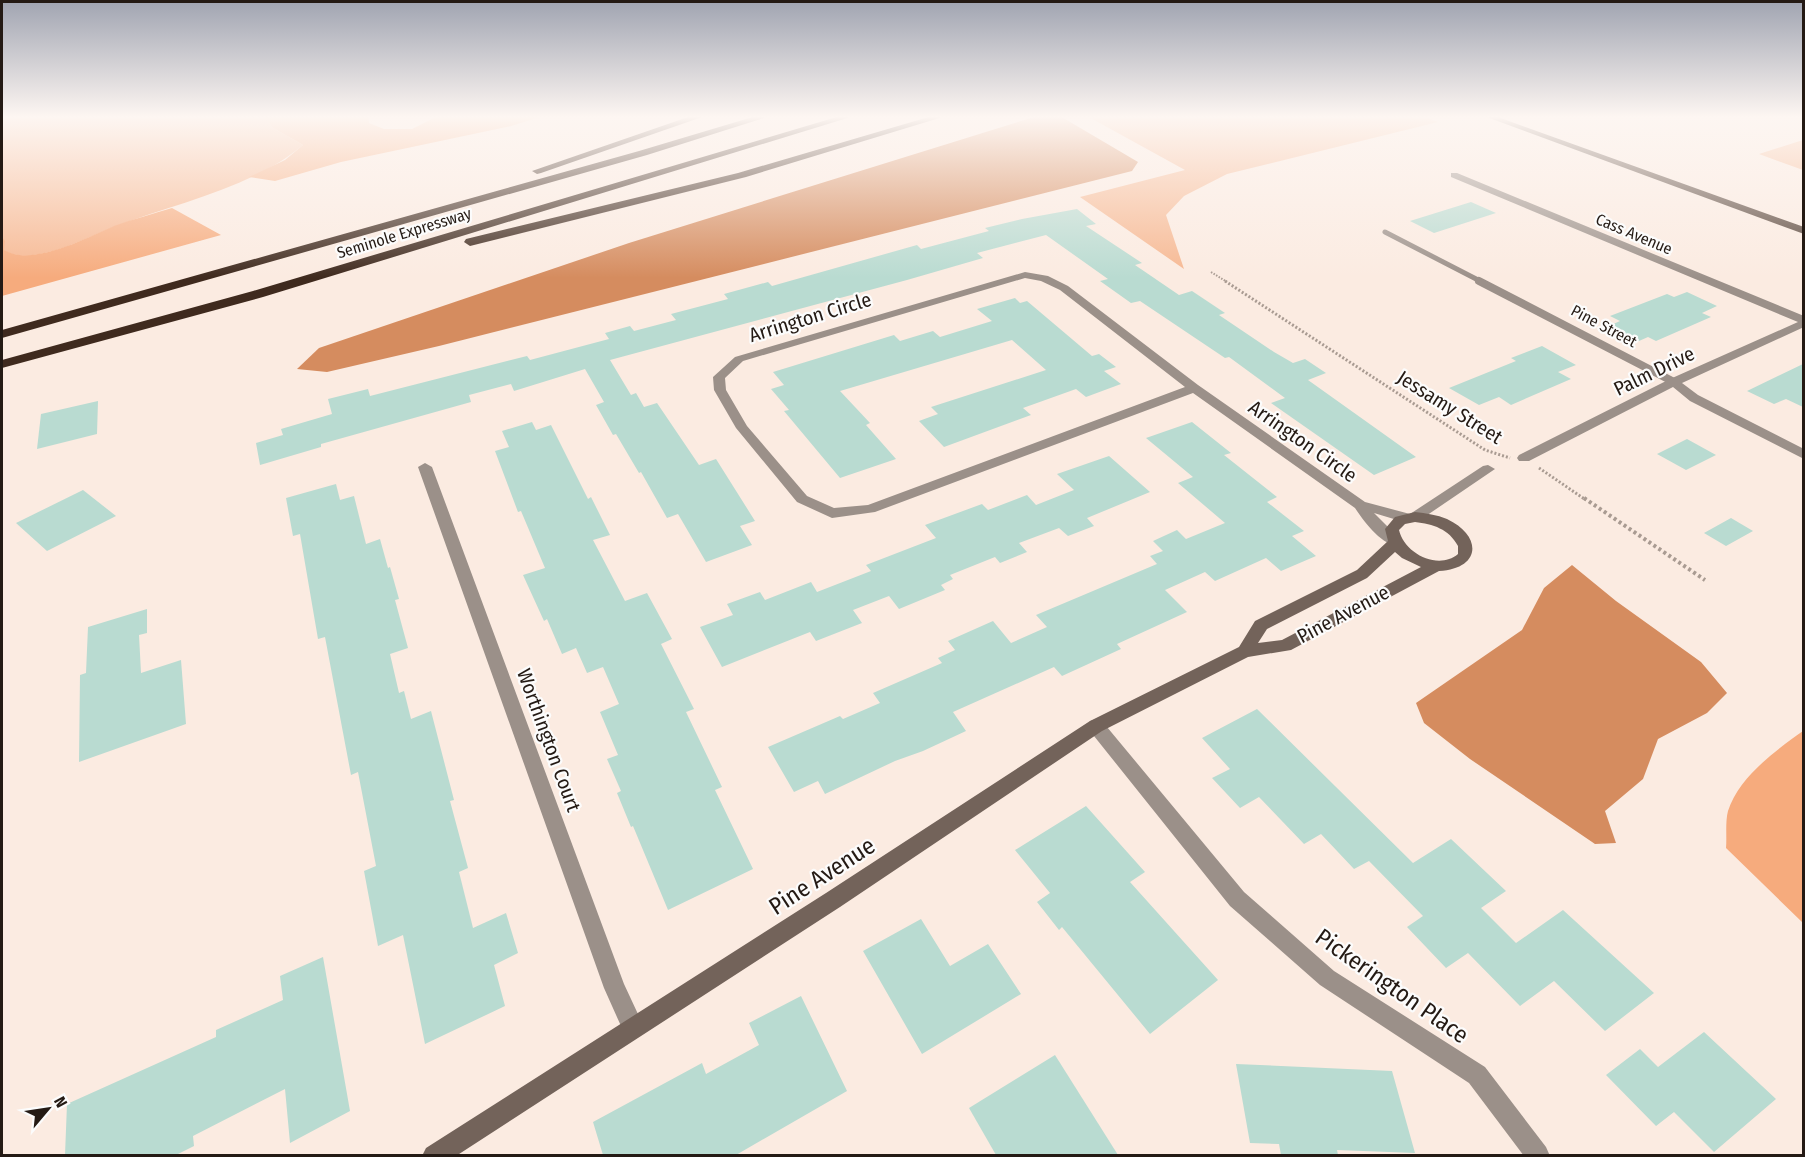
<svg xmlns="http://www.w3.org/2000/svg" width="1805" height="1157" viewBox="0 0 1805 1157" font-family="'Fira Sans Condensed',sans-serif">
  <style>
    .green { fill: #f6b892 }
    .forest { fill: #f6ab7d }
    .water { fill: #d58c5f }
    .building { fill: #b9dbd1 }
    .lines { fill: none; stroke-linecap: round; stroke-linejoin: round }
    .path-far2 { stroke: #a99b92; stroke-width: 2; stroke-dasharray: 1.5 1.5; stroke-linecap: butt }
    .path-far1 { stroke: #a99b92; stroke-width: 3; stroke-dasharray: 2 2; stroke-linecap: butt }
    .path { stroke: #a99b92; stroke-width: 4; stroke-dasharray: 3 3; stroke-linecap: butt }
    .lane-far1 { stroke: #9b9089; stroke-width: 5 }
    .lane { stroke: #9b9089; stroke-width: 8 }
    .street { fill: #9b9089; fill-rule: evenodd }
    .secondary { fill: #73635a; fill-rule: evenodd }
    .primary { fill: #574439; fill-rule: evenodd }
    .highway { fill: #3f2a1e; fill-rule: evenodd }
    .labels { text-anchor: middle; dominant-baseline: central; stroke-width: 4.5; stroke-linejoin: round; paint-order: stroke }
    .far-street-label { font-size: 16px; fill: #241a14; stroke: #fcfcfc }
    .street-label { font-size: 20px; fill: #241a14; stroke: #fcfcfc }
    .near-street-label { font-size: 24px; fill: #241a14; stroke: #fcfcfc }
  </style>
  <rect width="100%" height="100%" fill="#fbebe1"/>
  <g class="green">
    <path d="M2,116H264L273,128L303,145C252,188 177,203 116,226C87,237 33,268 3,250Z"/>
    <path d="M1087,116H1422L1438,122L1227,174L1184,196L1166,215L1184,269L1080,197L1185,170Z"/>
    <path d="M1803,140V170L1759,154Z"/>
  </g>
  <g class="forest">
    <path d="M264,116H368L369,123L384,129H412L438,116H543L511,126L341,162L275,181L249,177L285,160L303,145L273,128Z"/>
    <path d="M172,208L221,235L2,296V237L5,241L4,250C32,267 86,238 114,226C133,219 153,214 172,208Z"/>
    <path d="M1803,731V923L1726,848C1727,837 1725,822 1728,811C1739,777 1775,751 1803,731Z"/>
  </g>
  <g class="water">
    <path d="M1037,116H1060L1138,162L1132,171L439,346L327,372L297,369L319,348L629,243Z"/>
    <path d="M1572,565L1616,601L1701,662L1727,693L1707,713L1658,739L1643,779L1605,811L1616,843L1595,844L1470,759L1424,723L1416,703L1522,630L1544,588Z"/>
  </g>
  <g class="building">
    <path d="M1471,202L1496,213L1434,233L1410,221Z"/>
    <path d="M1077,209L1096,224L1086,226L1142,263L1135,265L1179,295L1192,291L1225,313L1219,315L1274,352L1293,363L1305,359L1326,373L1308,380L1416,457L1374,475L1271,403L1285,398L1229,357L1225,358L1140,301L1131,303L1100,281L1108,279L1046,235L977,253L983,258L907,280L610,360L631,395L636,393L644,407L657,403L699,465L716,459L755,521L740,526L752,545L706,562L678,514L667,518L641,472L639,473L616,434L613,435L596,405L604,402L585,369L514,391L511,384L469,395L471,402L321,444V447L260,465L256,443L283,435L281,429L332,414L328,399L368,389L370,396L527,356L530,360L609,339L605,333L630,326L634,331L676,320L671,314L728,299L724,294L768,282L772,286L917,245L921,249L989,231L985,228L1022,219Z"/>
    <path d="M1687,292L1717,306L1702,313L1711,317L1656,341L1648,337L1639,341L1609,326L1620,321L1610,316L1667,294L1674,297Z"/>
    <path d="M1015,298L1020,303L1027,301L1092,356L1099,354L1116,367L1104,371L1121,384L1086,397L1076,389L1023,408L1031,415L944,447L919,421L938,414L931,407L1046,370L1012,340L840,391L870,423L866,425L896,459L840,478L784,411L789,410L771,389L784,385L773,372L894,335L900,341L933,331L940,337L992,321L977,309Z"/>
    <path d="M1542,346L1576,365L1558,372L1571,379L1511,405L1499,397L1479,405L1449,388L1516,361L1511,358Z"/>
    <path d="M1803,364V407L1786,399L1774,404L1747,391Z"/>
    <path d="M98,401L97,434L37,449L41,414Z"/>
    <path d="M532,422L536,430L551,425L588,499L591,497L610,535L593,540L625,601L647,593L672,639L661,644L694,709L686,712L722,787L715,790L753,869L668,910L633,826L631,827L617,793L621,791L607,759L618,755L600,712L619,704L603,667L587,673L576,648L562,654L547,619L544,621L523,575L545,568L521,511L518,512L495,451L509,447L502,431Z"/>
    <path d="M1192,422L1231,453L1224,455L1277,497L1267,502L1304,531L1292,536L1316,556L1281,571L1266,558L1215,581L1205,572L1165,590L1187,612L1117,644L1121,649L1062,676L1054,667L953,712L966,731L923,751L895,761L825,794L818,781L794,792L768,747L840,716L843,719L880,703L873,693L942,663L938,658L955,650L948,641L993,621L1011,643L1047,627L1036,615L1157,564L1150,556L1163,551L1153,541L1177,530L1186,539L1225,523L1178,483L1193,477L1146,438Z"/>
    <path d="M1687,439L1716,455L1686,470L1657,454Z"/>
    <path d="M1109,456L1150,492L1087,518L1094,526L1068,536L1059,528L1019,543L1027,552L1000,563L995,557L950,575L953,579L941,585L945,590L899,609L889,596L853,610L862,623L816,641L810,632L722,667L700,627L733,615L727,604L760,592L765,600L811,582L817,592L871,571L866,565L936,538L925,525L982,504L988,510L1027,495L1036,505L1074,490L1057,474Z"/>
    <path d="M336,484L340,500L354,496L366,544L380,539L388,568L390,567L399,599L395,600L408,648L390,654L399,693L404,691L411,719L431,711L454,800L450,801L468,868L459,872L473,928L506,913L518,953L494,965L505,1006L425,1044L403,935L378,946L364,871L376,866L358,772L351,775L325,637L318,639L300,534L293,536L286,498Z"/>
    <path d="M83,490L116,516L47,551L16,523Z"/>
    <path d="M1731,518L1753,531L1726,546L1704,533Z"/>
    <path d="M147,609V633L139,635L141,673L181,660L186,724L79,762L80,675L86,673L88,627Z"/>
    <path d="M1257,709L1413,863L1451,839L1506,891L1481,908L1516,943L1563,910L1654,993L1605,1031L1554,981L1520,1006L1468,953L1446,968L1407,927L1423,916L1369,861L1354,869L1321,834L1304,844L1259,797L1240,808L1212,778L1230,769L1202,738Z"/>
    <path d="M1086,806L1145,872L1130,882L1218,980L1150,1034L1062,927L1059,930L1037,902L1050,893L1015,850Z"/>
    <path d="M921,919L950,966L988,944L1021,994L922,1054L863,951Z"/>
    <path d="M323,957L350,1111L290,1143L285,1089L193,1136L194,1146L176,1155H65L67,1104L216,1037V1030L283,1000L280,976Z"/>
    <path d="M801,996L847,1091L736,1155H603L593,1122L702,1063L706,1074L759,1045L749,1023Z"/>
    <path d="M1704,1032L1776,1099L1714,1152L1674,1112L1656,1126L1606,1075L1640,1049L1658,1067Z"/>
    <path d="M1055,1055L1118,1155H996L969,1108Z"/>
    <path d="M1236,1064L1392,1071L1415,1153L1337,1150L1338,1155H1281L1279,1144L1250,1143Z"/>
  </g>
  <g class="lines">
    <path class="path-far2" d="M1211,272L1227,282"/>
    <g class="path-far1">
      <path d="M1225,281L1485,450L1510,458"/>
      <path d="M1539,468L1586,500"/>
    </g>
    <path class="path" d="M1584,498L1705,580"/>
    <path class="lane-far1" d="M1385,232L1482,282"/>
    <path class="lane" d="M1479,281L1674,382"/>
    <g class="street">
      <path d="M1451,173H1457L1804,316V327L1682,383L1698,395L1804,449V459L1690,401L1673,387L1529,461H1519L1517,458L1519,455L1670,379L1798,322L1451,177Z"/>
      <path d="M1025,272L1048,276L1068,286L1198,385L1365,502L1410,514L1483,466L1488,465L1495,469L1420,520L1407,523L1374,513L1399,538L1401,541L1399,544C1384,549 1363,520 1355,508L1193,393L875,512L832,518L797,502L736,428L714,390L713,377L735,357ZM1025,278L1041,281L1060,290L1185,387L868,505L834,508L807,496L747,426L726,390L725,378L743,361Z"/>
      <path d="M425,463L432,467L624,984L644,1027L641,1035L633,1038L625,1035L604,988L418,467Z"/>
      <path d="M1096,719L1102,721L1244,892L1334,971L1485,1067L1546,1147L1550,1156H1524L1469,1083L1320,985L1230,906L1090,731L1087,726L1090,721Z"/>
    </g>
    <path class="secondary" d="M1415,512C1426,513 1437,515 1447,519C1483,536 1481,569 1439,571L1291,650L1248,657L1102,731L840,907L456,1156H422L426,1148L826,893L1090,721L1239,647L1255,621L1357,570L1388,541L1385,529L1395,517ZM1415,522C1433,524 1449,529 1458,546V554C1438,571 1404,553 1399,530L1405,524ZM1395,552L1402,558L1421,567L1282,640L1258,643L1267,629L1367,578Z"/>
    <path class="primary" d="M1484,116H1495L1804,227V234Z"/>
    <g class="highway">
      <path d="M691,116H705L541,173L537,174L532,171Z"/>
      <path d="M756,116H770L647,155L2,338V330L639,151Z"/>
      <path d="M840,116H854L263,297L2,368V360L253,291Z"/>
      <path d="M932,116H946L746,177L470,246L464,242L466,239L738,173Z"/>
    </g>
  </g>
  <linearGradient id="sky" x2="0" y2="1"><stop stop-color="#a0a4b1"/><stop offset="0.42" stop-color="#fdf6f2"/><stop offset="1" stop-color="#fdf6f2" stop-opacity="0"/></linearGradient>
  <rect width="1805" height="278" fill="url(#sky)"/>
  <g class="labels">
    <g class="far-street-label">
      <text transform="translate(404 233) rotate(-17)">Seminole Expressway</text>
      <text transform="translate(1634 234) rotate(23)">Cass Avenue</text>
      <text transform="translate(1604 326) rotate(28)">Pine Street</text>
    </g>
    <g class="street-label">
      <text transform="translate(810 317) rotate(-17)">Arrington Circle</text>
      <text transform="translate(1654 371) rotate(-26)">Palm Drive</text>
      <text transform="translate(1450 407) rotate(32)">Jessamy Street</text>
      <text transform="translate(1303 441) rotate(35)">Arrington Circle</text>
      <text transform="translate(1343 614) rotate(-28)">Pine Avenue</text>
      <text transform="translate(549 740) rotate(70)">Worthington Court</text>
    </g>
    <g class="near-street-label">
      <text transform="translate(822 876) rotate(-33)">Pine Avenue</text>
      <text transform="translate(1392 986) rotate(35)">Pickerington Place</text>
    </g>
  </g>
  <rect width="1805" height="1157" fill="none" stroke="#241a14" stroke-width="6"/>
  <g transform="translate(48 1109) rotate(61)" stroke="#fcfcfc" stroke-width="4.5" paint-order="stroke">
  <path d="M0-4.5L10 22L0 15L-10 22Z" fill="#241a14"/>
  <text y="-9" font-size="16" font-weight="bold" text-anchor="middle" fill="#241a14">N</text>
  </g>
</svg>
